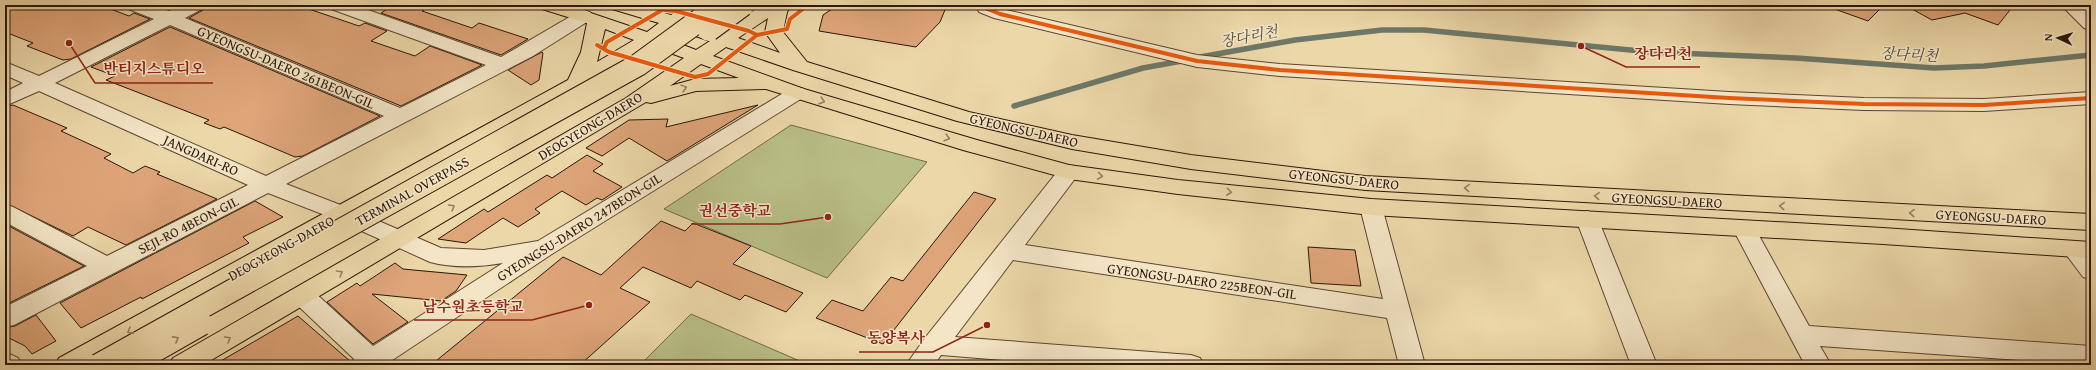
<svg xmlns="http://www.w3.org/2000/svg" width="2096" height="370" viewBox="0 0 2096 370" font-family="'Gentium Book Plus','Noto Serif KR',serif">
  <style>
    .green { fill: #b9be86; stroke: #726a46 }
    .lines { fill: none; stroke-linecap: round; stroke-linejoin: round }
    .stream { stroke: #6d7868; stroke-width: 5.5 }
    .building { fill: #dea579; stroke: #2c1607 }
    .minor-casing { stroke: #5c462f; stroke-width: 2 }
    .major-casing { stroke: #2c1607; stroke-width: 2 }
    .minor { fill: #f3e5c6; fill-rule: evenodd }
    .major { fill: #ecd7a8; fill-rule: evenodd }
    .major-bridge-casing { stroke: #2c1607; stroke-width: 24; stroke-linecap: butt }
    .major-bridge { stroke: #ecd7a8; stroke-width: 22 }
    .cycleway-casing { stroke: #f3e5c6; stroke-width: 6 }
    .cycleway { stroke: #e8590c; stroke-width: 4 }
    .oneway { stroke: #968060 }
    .labels { text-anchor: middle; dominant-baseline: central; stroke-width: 3; stroke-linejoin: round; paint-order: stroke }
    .street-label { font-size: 14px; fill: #2c1607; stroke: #f3e5c6 }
    .water-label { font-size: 15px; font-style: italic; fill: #524f3f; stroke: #f3e5c6 }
    .leader { fill: none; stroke: #8f2418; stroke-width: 1.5 }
    .callout-dot { fill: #8f2418; stroke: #f3e5c6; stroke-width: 1.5 }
    .callout-label { font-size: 15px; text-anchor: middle; font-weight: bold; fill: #8f2418; stroke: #f3e5c6; stroke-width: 3; stroke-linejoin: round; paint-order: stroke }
  </style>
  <rect width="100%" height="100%" fill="#ecd7a8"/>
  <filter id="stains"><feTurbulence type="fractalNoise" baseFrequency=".005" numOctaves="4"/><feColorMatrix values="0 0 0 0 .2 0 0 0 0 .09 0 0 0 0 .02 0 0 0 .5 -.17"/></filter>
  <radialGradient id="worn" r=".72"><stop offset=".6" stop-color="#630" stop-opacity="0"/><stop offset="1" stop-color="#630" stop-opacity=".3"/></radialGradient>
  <g class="green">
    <path d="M791,125L927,162L827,278L664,209Z"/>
    <path d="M691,314L809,365H640Z"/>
  </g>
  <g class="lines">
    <g class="stream">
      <path d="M1200,57L1295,40L1382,30H1424L1651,52L1796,58L1934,68L1984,66L2091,55"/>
      <path d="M1014,106L1143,68L1182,61"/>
    </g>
  </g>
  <g class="building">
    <path d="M5,5H100L129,16L134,13L150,19L71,59L63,60L27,46L33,43L5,32Z"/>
    <path d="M206,5H297L359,26L365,23L387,31L371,41L415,56L430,46L482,65L401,106L189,18L203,10Z"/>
    <path d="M394,5H431L422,11L472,28L479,23L528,39L501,55L381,13Z"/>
    <path d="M838,5H947L940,22L916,47L819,31L823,15Z"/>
    <path d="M1829,5H1884L1868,21L1829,7Z"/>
    <path d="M1931,5H2014L1998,25L1965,13L1932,20L1912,9Z"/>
    <path d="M170,27L380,116L303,156L295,157L224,127L220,129L204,123L209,120L106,80L115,76L91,67Z"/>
    <path d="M542,52L543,53L539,80L531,85L508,70Z"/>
    <path d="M13,105L67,128L61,131L111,154L104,158L133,173L145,166L160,172L157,174L217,199L126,245L88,227L73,236L5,203V107Z"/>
    <path d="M758,105L667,161L629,138L602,156L586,148L629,120L668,119L666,127Z"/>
    <path d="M587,155L603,164L593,171L622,187L602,200L597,198L586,205L562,191L535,209L540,213L518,227L503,218L466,243L438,239L484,209L488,212L547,175L552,178Z"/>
    <path d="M974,192L996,199L883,344L816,318L832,300L863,311L891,277L903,281Z"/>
    <path d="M255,201L283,217L243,237L249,243L142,299L141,297L81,328L60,303Z"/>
    <path d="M661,221L685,231L693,223L751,246L733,264L803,293L786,312L745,295L740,300L697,281L691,288L643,267L620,288L650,302L580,365H431L563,257L601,275Z"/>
    <path d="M5,224L84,266L5,305Z"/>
    <path d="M1308,247L1355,250L1361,286L1311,283Z"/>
    <path d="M395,263L403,269L467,275L456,291L441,301L372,294L408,322L373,344L327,302L357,283L360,286Z"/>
    <path d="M36,315L56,341L32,354L25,346L5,336V328L15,326Z"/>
    <path d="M298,316L351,362L350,365H214Z"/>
  </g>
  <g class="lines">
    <g class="minor-casing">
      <g id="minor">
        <path d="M125,5H151L169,11L182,5H205L202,9L185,18L400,108L486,65L331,9L328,5H354L501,57L578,12L584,10L590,12L593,16L590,20L533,56L286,184L351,209L441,248L484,250L538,241L790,89L797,87L804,89L807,93L804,97L552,254L391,361L393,365H351L354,359L294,302L291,296L294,290L303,287L312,290L373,346L503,263C480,267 452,268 430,262L335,219L268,193L14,325L5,327V307L87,266L5,222V204L13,207L107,256L248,185L39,91L5,106V92L23,83L5,75V62L39,76L154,19L128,9ZM170,25L384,116L266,176L55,83Z"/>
        <path d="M976,5H994L1006,10L1197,55L1280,64L1729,92L1864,98L1984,99L2091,92V104L1984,111L1864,110L1729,104L1280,76L1197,67L994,18L979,12Z"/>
        <path d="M2061,5H2081L2091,14V30L2084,28Z"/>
        <path d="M1069,165L1077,167L1080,172L1025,245L1383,299L1360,207L1363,202L1371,199L1379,202L1382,207L1425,365H1399L1387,318L1013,260L955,337L1191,355L1200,358L1204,365H1065L941,355L934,365H906L925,338L1061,167Z"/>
        <path d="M1587,211L1595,214L1598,219L1657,365H1631L1576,219L1579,214Z"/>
        <path d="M1744,221L1752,223L1809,326L2091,346V365L1820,346L1831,365H1805L1733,229L1736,223Z"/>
        <path d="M2074,241C2093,246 2091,262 2091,279L2083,277L2062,249L2066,243Z"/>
        <path d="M5,352L18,358L22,365H5Z"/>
      </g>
    </g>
    <g class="major-casing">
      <path id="major" d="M539,5H567L647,32L659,23L612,9L609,5H637L671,15L685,5H706L687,20L722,32L762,5H792L787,12L783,32L807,62L969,112L1072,135L1191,155L1365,176L2091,214V230L1365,190L1191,169L1072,149L957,121L793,70L726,47L713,56L804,89L977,140L1069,165L1178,180L1371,199L1883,228L2091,242V258L1883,244L1371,215L1178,194L1069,179L963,150L766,89L696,91L651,103L646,102L203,365H169L173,358L626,98L684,58L651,46L580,89L90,365H55L59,358L568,80L581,52L587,23L542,9ZM768,18L765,32L780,53L738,38ZM605,29L634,40L597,62ZM675,29L710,41L696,50L663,37ZM701,64L739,78L695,79L670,86Z"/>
    </g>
    <use href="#minor" class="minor"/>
    <use href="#major" class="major"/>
    <g class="major-bridge-casing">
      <g id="major-bridge">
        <path d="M709,30L743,5"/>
        <path d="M98,365L638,65L720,5"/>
        <path d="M130,365L202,324"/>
      </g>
    </g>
    <use href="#major-bridge" class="major-bridge"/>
    <g class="cycleway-casing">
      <g id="cycleway">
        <path d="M985,5V8L1000,14L1197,61L1280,70L1729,98L1864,104L1984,105L2091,98"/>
        <path d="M665,10L676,11L749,31L757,35L787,29L790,19L808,5"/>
        <path d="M597,45L609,52L695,77L708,74L757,35"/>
        <path d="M604,48L607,42L669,6"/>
      </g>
    </g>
    <use href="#cycleway" class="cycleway"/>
  </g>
  <defs><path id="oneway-chevron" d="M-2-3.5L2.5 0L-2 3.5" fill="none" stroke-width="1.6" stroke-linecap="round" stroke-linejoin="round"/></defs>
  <g class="oneway">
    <use href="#oneway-chevron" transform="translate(684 88) rotate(-15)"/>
    <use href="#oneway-chevron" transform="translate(822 101) rotate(17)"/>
    <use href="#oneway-chevron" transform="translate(947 138) rotate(17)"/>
    <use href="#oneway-chevron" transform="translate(1100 176) rotate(8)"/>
    <use href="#oneway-chevron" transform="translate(1467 188) rotate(-177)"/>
    <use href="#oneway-chevron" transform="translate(1229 192) rotate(6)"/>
    <use href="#oneway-chevron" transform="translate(1597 196) rotate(-177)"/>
    <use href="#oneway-chevron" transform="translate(1782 206) rotate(-177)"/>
    <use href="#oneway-chevron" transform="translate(452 207) rotate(-30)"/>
    <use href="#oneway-chevron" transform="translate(1912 213) rotate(-177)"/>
    <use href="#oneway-chevron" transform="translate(340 273) rotate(-31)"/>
    <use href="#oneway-chevron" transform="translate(130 331) rotate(151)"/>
    <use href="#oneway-chevron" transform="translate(176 339) rotate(-29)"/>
    <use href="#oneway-chevron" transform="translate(228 339) rotate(-30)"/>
  </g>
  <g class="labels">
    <g class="street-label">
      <text transform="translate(286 67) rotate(23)">GYEONGSU-DAERO 261BEON-GIL</text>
      <text transform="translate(590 126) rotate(-31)">DEOGYEONG-DAERO</text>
      <text transform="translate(1024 130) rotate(13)">GYEONGSU-DAERO</text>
      <text transform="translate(201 155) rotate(24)">JANGDARI-RO</text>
      <text transform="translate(1344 179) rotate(6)">GYEONGSU-DAERO</text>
      <text transform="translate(412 191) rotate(-29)">TERMINAL OVERPASS</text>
      <text transform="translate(1667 200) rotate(3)">GYEONGSU-DAERO</text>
      <text transform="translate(1991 217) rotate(3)">GYEONGSU-DAERO</text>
      <text transform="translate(188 225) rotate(-27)">SEJI-RO 4BEON-GIL</text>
      <text transform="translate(579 227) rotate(-32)">GYEONGSU-DAERO 247BEON-GIL</text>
      <text transform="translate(281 248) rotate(-29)">DEOGYEONG-DAERO</text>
      <text transform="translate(1202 281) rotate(8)">GYEONGSU-DAERO 225BEON-GIL</text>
    </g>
    <g class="water-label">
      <text transform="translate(1249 36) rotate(-11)">장다리천</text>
      <text transform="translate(1909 54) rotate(3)">장다리천</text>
    </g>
  </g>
  <path class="leader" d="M1581 46L1626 67H1700M69 43L95 83H213M828 217L780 224H691M589 305L532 320H414M987 325L933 352H859"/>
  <g class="callout-dot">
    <circle cx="1581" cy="46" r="4"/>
    <circle cx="69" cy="43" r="4"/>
    <circle cx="828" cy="217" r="4"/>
    <circle cx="589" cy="305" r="4"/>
    <circle cx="987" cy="325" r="4"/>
  </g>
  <g class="callout-label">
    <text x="1663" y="59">장다리천</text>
    <text x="154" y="74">반티지스튜디오</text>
    <text x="735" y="216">권선중학교</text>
    <text x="473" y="312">남수원초등학교</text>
    <text x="896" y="343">동양복사</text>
  </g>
  <rect width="2096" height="370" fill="none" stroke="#ecd7a8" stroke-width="20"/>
  <rect x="6" y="6" width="2084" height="358" fill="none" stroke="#2c1607" stroke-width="2"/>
  <rect x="10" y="10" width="2076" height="350" fill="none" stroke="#2c1607"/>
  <g transform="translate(2058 38) rotate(274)" stroke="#f3e5c6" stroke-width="3" paint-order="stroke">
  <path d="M0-3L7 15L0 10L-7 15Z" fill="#2c1607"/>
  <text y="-6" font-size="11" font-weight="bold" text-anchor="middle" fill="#2c1607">N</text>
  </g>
  <rect width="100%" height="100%" filter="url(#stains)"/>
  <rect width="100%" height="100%" fill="url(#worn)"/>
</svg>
